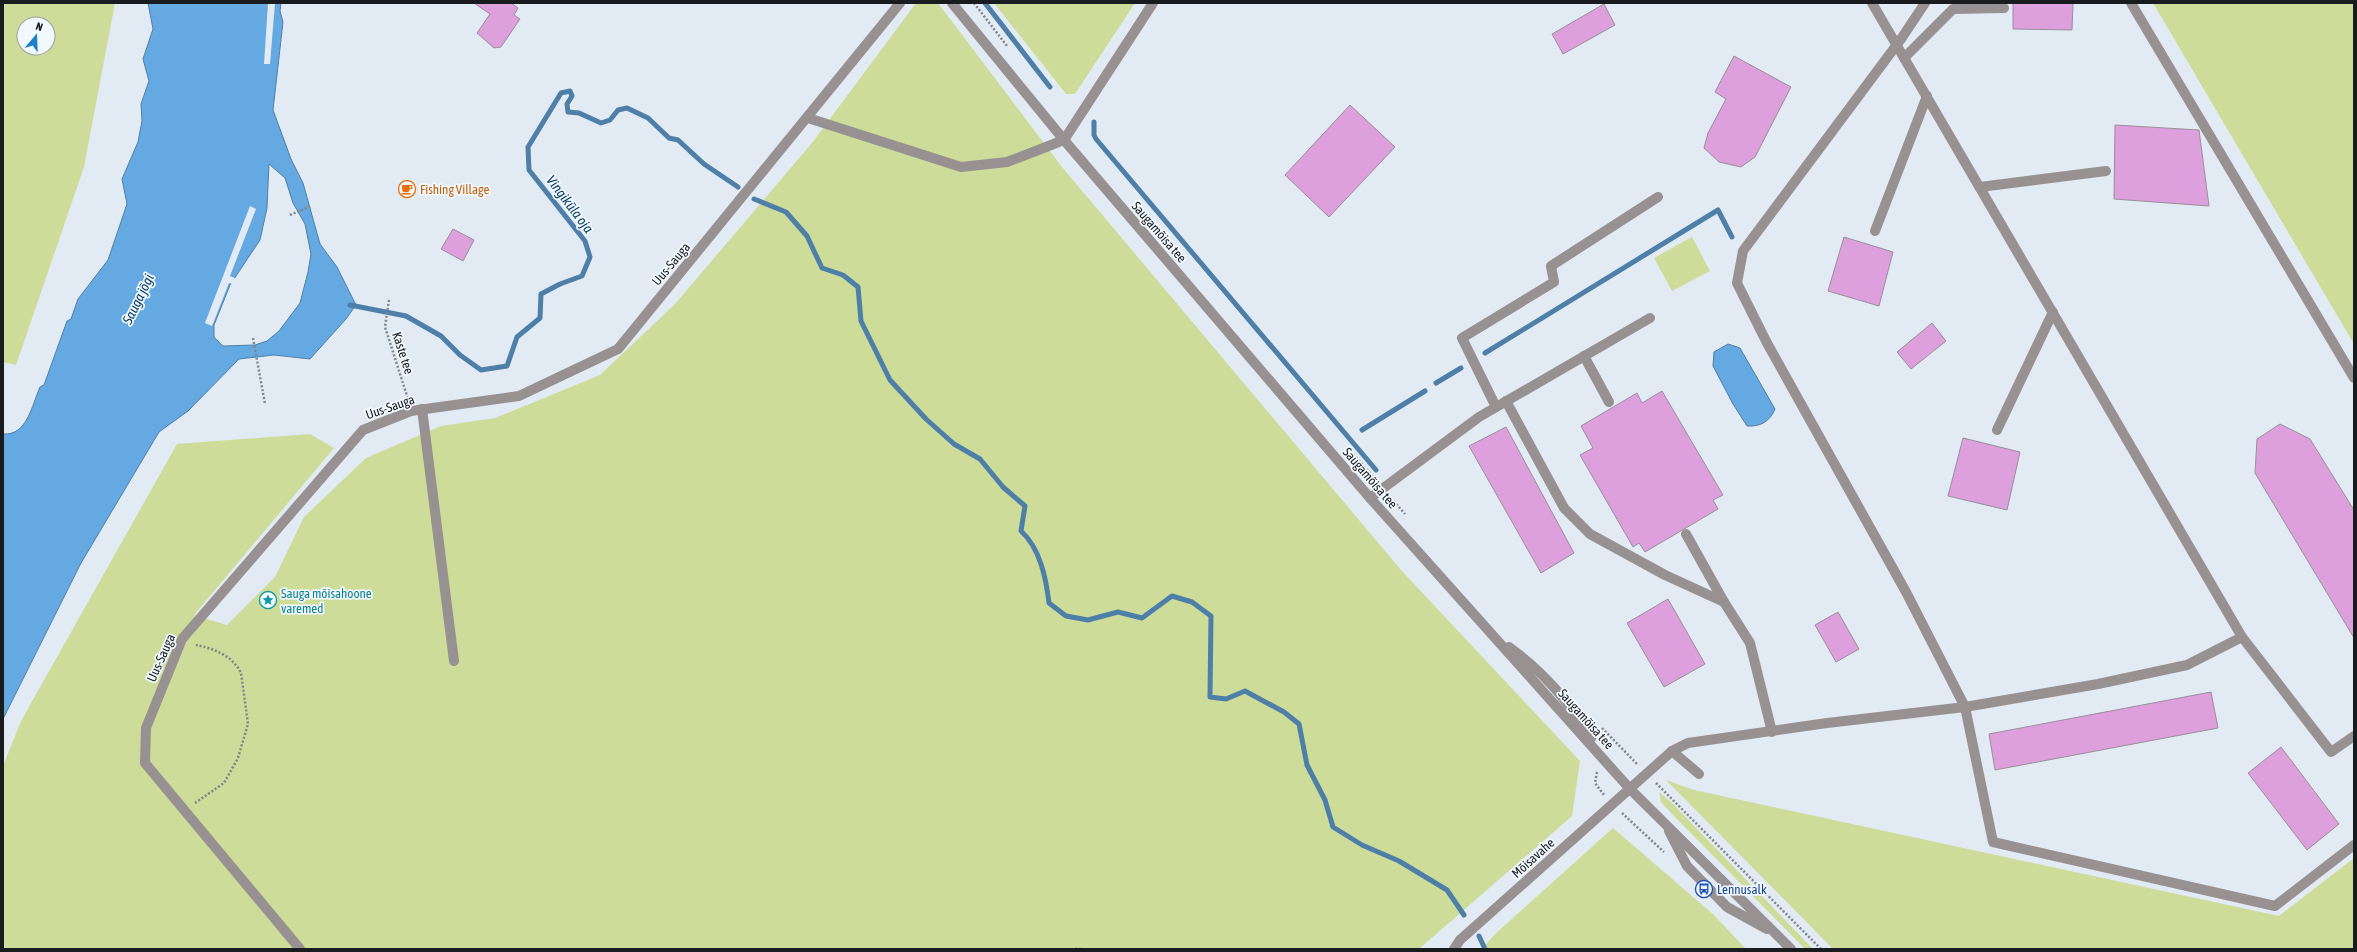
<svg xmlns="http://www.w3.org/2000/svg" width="2357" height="952" viewBox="0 0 2357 952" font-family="'Asap Condensed',sans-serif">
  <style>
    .green { fill: #cddc99; fill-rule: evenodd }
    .water { fill: #64a9e2; stroke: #4e7fa8; fill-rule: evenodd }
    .pier { fill: #e2ebf3 }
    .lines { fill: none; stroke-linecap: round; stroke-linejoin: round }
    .stream { stroke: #4e7fa8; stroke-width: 5 }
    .building { fill: #de9fdd; stroke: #979097 }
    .path { stroke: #7f858a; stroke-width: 2.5; stroke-dasharray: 2 2; stroke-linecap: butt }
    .minor { stroke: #979191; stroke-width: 10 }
    .labels { text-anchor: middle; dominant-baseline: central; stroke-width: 3.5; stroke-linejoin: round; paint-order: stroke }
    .food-label { font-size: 13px; fill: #c56008; stroke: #f1f8fe; text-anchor: start }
    .street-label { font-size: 13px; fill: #191c1f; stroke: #f1f8fe }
    .culture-label { font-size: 13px; fill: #0d838f; stroke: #f1f8fe; text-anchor: start }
    .transit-label { font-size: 13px; fill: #164399; stroke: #f1f8fe; text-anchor: start }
    .water-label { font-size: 14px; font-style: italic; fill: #0d4167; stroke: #f1f8fe }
  </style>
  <rect width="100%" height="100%" fill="#e2ebf3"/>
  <g class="green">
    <path d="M3,3H115L84,167L16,365L3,362ZM24,24H48V48H24Z"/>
    <path d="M916,3H938L1062,167L1401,570L1580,761L1572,816L1419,949H3V766L21,721L177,444L310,434L334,448L194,615L227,625L275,577L304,517L366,458L441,426L495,418L600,375L675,304L812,143Z"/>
    <path d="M994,3H1135L1075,94H1066Z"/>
    <path d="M2153,3H2354V344Z"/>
    <path d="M1692,237L1710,271L1672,291L1654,258Z"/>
    <path d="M1666,780L1694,790L2279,916L2354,858V949H1833Z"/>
    <path d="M1659,792L1672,803L1813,949H1805L1672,814L1661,802Z"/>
    <path d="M1613,828L1714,915L1746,949H1482L1494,935Z"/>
  </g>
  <g class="water">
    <path d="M148,3H281L280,11L283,22L273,110L291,159L303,183L320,244L337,267L356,305L346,319L310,359L274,355L239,359L188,411L159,432L81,563L3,719V434C27,436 32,405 40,387L44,385L67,321L71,319L78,299L108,260L127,204L122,179L138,142L142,121L141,104L149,81L143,59L153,29ZM269,164L285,178L293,203L305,224L311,254L308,272L300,303L279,331L267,341L255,345L223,346L214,337V325L230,285L260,240L267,208Z"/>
    <path d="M1728,344L1740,348L1775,409C1770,421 1761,427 1747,426L1733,404L1713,366L1714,352Z"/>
  </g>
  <g class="pier">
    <path d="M268,3H275L270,64H264Z"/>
    <path d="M250,206L256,209L230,276L237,279L233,284L229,283L212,326L205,323Z"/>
  </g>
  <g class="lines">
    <g class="stream">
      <path d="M985,3L1050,87"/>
      <path d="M1094,122V135L1096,139L1376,470"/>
      <path d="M754,199L786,212L807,236L822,268L843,275L858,287L861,321L890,380L926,419L954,444L980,459L1003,487L1025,506L1021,531C1040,548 1046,578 1049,603L1066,616L1088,620L1118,612L1142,618L1172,596L1192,602L1211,616L1210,697L1226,699L1245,691L1284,712L1299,724L1307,765L1325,800L1333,827L1362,845L1399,861L1447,890L1464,915"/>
      <path d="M350,305L406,316L441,336L460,355L481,370L507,366L517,337L540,318L541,294L560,284L582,276L590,257L585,241L529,170L528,147L561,93L570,91L572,96L567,104L568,112L579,113L601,123L610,120L618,110L627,108L648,118L669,138L678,140L704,164L738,187"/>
      <path d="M1485,353L1718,210L1732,237"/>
      <path d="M1436,383L1461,368"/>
      <path d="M1362,430L1425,391"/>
      <path d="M1479,936L1485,949"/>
    </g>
  </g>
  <g class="building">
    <path d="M474,3H511L518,8L514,15L520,19L501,47L494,48L477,33L490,14Z"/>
    <path d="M2013,3H2073L2072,30L2013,29Z"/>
    <path d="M1604,4L1615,25L1563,54L1552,34Z"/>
    <path d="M1734,56L1791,87L1755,157L1741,167L1719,162L1704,148L1708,133L1726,99L1715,92Z"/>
    <path d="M1350,105L1395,147L1329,217L1285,175Z"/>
    <path d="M2115,125L2199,130L2209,206L2114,199Z"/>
    <path d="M453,229L474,240L463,261L441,249Z"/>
    <path d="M1844,237L1893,252L1879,306L1828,291Z"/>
    <path d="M1932,323L1946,341L1911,369L1897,352Z"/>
    <path d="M1662,391L1723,495L1713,500L1718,509L1645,552L1639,543L1633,547L1580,455L1593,448L1581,426L1637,393L1642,403Z"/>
    <path d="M2280,424L2310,439L2354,510V638L2255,473L2257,439Z"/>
    <path d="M1506,427L1574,553L1541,573L1469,446Z"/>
    <path d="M1963,438L2020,452L2007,510L1948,496Z"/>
    <path d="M1668,599L1705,664L1664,687L1627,623Z"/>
    <path d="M1838,612L1859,649L1836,662L1815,625Z"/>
    <path d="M2211,692L2218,728L1995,770L1989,734Z"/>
    <path d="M2281,747L2339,824L2307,850L2248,773Z"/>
  </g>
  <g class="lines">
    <g class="path">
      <path d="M974,3L1007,46"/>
      <path d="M290,215L311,206"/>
      <path d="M389,300L385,327L408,399"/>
      <path d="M253,338L265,404"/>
      <path d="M1348,448L1375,479"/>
      <path d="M1391,498L1405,514"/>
      <path d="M1602,728L1637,764"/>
      <path d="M1597,772L1595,783L1604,795"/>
      <path d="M1656,783L1821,949"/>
      <path d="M195,803L224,783L238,758L248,724L241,673C233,656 213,648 196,645"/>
      <path d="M1622,813L1664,852"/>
      <path d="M1075,949H1081"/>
    </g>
    <g class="minor">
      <path d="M952,3L1064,140L1370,498L1630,789L1791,949"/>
      <path d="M1872,3L2242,637L2331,752L2354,736"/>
      <path d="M1925,3L1901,39L1743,251L1737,283L1767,343L1906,592L1965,707L1993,842L2275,906L2354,845"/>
      <path d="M2131,3L2354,378"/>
      <path d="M1904,58L1953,9L2004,8"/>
      <path d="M808,118L961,167L1007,162L1064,140L1153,3"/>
      <path d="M1980,187L2106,171"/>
      <path d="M1875,231L1927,96"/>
      <path d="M1584,356L1609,402"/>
      <path d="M1506,401L1564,508L1590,534L1665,575L1724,602"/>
      <path d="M1496,407L1462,338L1554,282L1551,266L1658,197"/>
      <path d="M422,409L454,661"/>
      <path d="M1997,430L2053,312"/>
      <path d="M1370,498L1479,417L1650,318"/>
      <path d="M1686,534L1724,602L1750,643L1772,732"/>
      <path d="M1509,647C1545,673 1568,701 1591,738"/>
      <path d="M1672,751L1699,774"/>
      <path d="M1669,831L1687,866L1727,907L1767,929"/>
      <path d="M300,949L145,763L146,728L182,639L363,430L411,411L519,396L618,349L900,3"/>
      <path d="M1454,949L1460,940L1672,751L1688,743L1827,723L1965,707L2098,684L2187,665L2242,637"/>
    </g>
  </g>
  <defs>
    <g id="cafe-ring" transform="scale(0.9)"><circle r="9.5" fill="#f1f8fe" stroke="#e8710a" stroke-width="1.5"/><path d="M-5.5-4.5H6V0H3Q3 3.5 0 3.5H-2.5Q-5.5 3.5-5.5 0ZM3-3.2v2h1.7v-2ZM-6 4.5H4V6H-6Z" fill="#e8710a"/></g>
    <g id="sight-ring" transform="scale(0.9)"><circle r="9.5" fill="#f1f8fe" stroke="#0f9aa8" stroke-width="1.5"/><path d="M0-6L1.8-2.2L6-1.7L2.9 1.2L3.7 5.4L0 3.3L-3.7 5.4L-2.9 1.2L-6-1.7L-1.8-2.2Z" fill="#0f9aa8"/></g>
    <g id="bus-ring" transform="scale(0.9)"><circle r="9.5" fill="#f1f8fe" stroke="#1a4fb4" stroke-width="1.5"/><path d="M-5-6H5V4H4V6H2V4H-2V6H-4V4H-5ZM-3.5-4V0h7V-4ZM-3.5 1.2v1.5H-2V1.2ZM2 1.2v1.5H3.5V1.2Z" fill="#1a4fb4"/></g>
  </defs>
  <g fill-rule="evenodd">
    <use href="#cafe-ring" x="407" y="189"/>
    <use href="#sight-ring" x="268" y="600"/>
    <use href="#bus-ring" x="1704" y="889"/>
  </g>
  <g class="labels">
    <g class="food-label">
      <text x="420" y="189">Fishing Village</text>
    </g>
    <g class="street-label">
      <text transform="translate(1159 232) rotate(49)">Saugamõisa tee</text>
      <text transform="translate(671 264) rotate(-50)">Uus-Sauga</text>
      <text transform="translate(403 353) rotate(72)">Kaste tee</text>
      <text transform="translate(390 407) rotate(-19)">Uus-Sauga</text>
      <text transform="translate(1370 478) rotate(49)">Saugamõisa tee</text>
      <text transform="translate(161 658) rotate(-66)">Uus-Sauga</text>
      <text transform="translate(1586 719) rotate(48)">Saugamõisa tee</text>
      <text transform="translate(1533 858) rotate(-42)">Mõisavahe</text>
    </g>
    <g class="culture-label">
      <text x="281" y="593">Sauga mõisahoone<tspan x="281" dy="15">varemed</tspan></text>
    </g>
    <g class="transit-label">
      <text x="1717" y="889">Lennusalk</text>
    </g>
    <g class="water-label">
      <text transform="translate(570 204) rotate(53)">Vingiküla oja</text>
      <text transform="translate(138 299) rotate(-64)">Sauga jõgi</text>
    </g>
  </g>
  <rect width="2357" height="952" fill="none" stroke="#191c1f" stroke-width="8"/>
  <g transform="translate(36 36) rotate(19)"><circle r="19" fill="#f1f8fe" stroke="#9ba0a5"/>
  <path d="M0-3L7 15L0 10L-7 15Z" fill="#1e7eca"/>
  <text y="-6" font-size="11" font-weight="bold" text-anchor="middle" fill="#191c1f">N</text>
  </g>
</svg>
